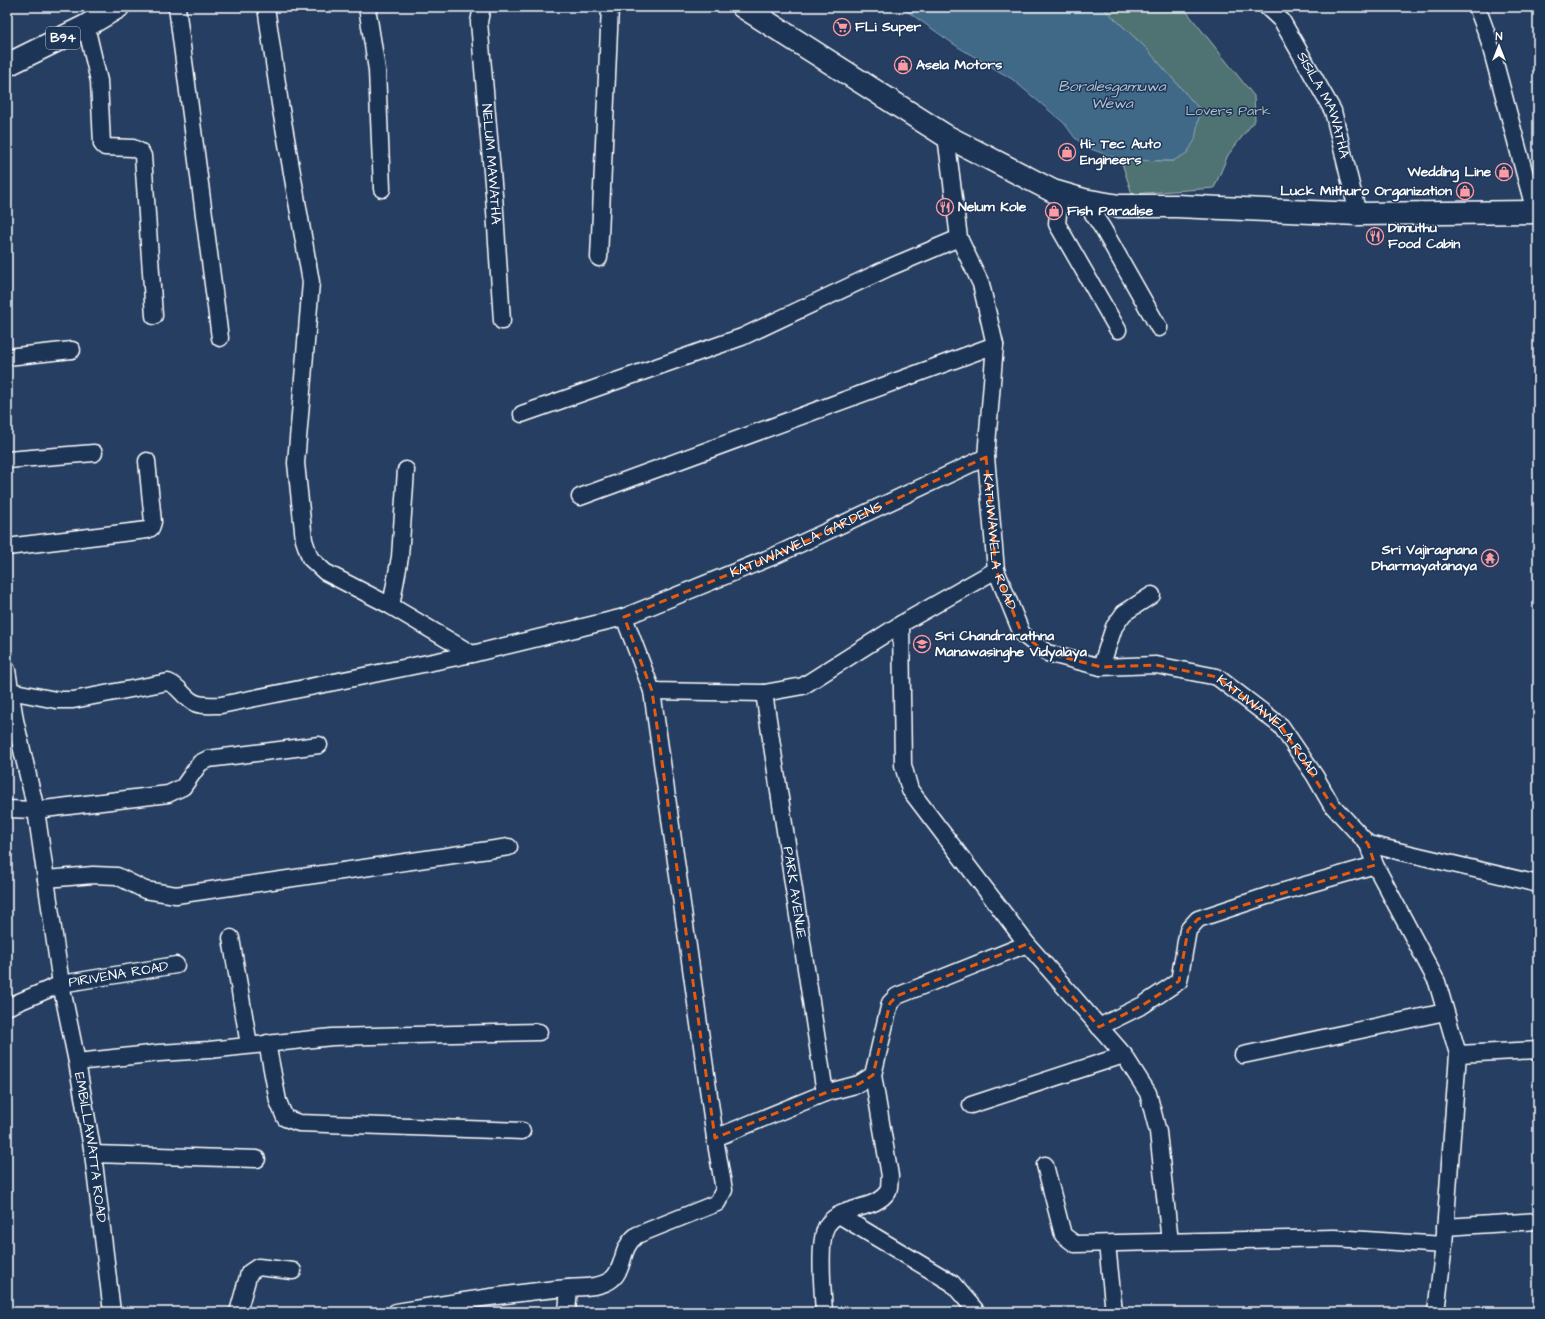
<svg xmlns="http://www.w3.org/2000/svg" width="1545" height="1319" viewBox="0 0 1545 1319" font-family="'Architects Daughter',sans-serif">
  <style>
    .green { fill: #507272; stroke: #a8b8b8 }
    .water { fill: #3f6887; stroke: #8ca4b7 }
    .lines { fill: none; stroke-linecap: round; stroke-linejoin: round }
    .street-casing { stroke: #fff; stroke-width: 19 }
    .primary-casing { stroke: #fff; stroke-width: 25 }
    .street { stroke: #1d3557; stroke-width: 16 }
    .primary { stroke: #1d3557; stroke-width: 22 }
    .marked { fill: none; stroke: #e8590c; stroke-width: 3; stroke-dasharray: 8 5; stroke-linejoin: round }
    .labels { text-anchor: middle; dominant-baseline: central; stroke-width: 3; stroke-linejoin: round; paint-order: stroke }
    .shield { fill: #1d3557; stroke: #bbc2cd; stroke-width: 1 }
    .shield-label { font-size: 13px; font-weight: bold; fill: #fff }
    .poi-label { font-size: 14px; font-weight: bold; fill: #fff; stroke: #1d3557; text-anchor: start }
    .street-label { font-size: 14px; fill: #fff; stroke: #1d3557 }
    .park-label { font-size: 14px; fill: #b0c0c0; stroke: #1d3557 }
    .water-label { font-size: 15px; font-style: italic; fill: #b2c3cf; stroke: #1d3557 }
  </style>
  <rect width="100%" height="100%" fill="#263e61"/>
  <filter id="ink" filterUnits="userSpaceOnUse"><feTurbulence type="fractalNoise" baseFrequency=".025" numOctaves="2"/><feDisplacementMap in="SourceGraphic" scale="8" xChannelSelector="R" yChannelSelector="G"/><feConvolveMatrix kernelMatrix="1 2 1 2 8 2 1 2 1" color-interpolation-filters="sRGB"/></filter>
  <g filter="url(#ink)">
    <path class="green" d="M1119,7H1183L1254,96L1255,120L1228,155L1214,188L1132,194L1121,160L1173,161L1200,110L1146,48L1103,8Z"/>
    <path class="water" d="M901,7H1102L1146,48L1200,110L1195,140L1187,153L1173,161L1121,160L1088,148L1075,138L1064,123L1012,79L958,47Z"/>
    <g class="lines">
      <g class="street-casing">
        <g id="street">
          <path d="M177,7L220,338"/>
          <path d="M266,7L280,104L311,282L296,463L304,540L310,558L325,572L391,606L472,654L624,617L652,691L764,693L803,686L901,624L996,570"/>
          <path d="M367,7L377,70L382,189"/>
          <path id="s1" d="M482,7L479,22L494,195L502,321"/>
          <path id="s2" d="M1267,7L1282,21L1333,111L1358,214"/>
          <path d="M1477,7L1488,37L1535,212"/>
          <path d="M86,26L99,81L102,144L105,147L133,148L141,152L143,156L154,316"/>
          <path id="s3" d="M946,136L959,238L981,284L995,345L986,457L996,570L1022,634L1047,653L1101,667L1156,665L1217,677L1281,726L1315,776L1331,804L1368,844L1538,884"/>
          <path d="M1060,193L1057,224L1118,330"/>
          <path d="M1084,200L1103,229L1159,328"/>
          <path d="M599,258L610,7"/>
          <path d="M7,357L72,350"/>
          <path d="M522,414L742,337L888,268L959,238"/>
          <path d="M7,460L94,453"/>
          <path d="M580,497L995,345"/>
          <path d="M7,547L147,530L151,528L153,522L147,461"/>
          <path d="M391,606L400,557L406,470"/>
          <path id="s4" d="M624,617L774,556L986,457"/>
          <path d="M901,624L903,765L910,790L1027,944L1124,1055L1148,1093L1158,1132L1170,1242"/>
          <path d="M1101,667L1114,627L1124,613L1152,595"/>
          <path id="s5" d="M7,670L15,720L36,810L61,984L77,1062L93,1154L112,1312"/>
          <path d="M10,691L56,700H73L168,682C180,687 180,693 190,700C198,707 211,705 221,705L472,654"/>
          <path d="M652,691L715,1138L825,1093L859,1084L873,1075L890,1003L897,996L1027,944"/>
          <path id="s6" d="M764,693L825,1093"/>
          <path d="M7,809L36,810L168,794L183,787L200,763L208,759L319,745"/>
          <path d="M1368,844L1375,865L1437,982L1458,1054L1444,1245L1436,1312"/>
          <path d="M46,879L93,875L117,876L145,890L176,895L509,847"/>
          <path d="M231,938L249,1045"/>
          <path id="s7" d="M7,1007L61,984L176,965"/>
          <path d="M1099,1027L1143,1005L1179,981L1188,930L1198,919L1267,896L1375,865"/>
          <path d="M267,1043L278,1101L285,1118L299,1123L522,1131"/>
          <path d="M1458,1054L1538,1050"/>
          <path d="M1243,1055L1445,1012"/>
          <path d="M77,1062L159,1053L209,1050L332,1037L539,1032"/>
          <path d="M971,1105L1124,1055"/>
          <path d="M93,1154L257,1159"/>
          <path d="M1045,1165L1063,1235L1075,1244L1334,1238L1444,1245"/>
          <path d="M839,1215L952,1283L977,1312"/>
          <path d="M1445,1227L1538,1221"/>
          <path d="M1107,1244L1114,1312"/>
          <path d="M238,1312L249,1273L258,1267L293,1271"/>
          <path d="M396,1312C454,1302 509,1293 568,1288C581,1287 601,1288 612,1279C626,1267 619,1249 637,1235L717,1203L724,1190L715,1138"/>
          <path d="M567,1312L569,1288"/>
          <path d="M824,1312C823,1293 817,1238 828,1224C842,1205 876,1211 888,1191C890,1187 889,1180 890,1176L873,1075"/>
        </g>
      </g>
      <g class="primary-casing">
        <g id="primary">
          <path d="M743,7L946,136L1053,191L1084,200L1119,206H1176L1358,214L1538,212"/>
          <path d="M7,65L86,26L118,7"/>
        </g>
      </g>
      <use href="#street" class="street"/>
      <use href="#primary" class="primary"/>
    </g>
  </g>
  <path class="marked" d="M986,457L996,570L1022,634L1047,653L1101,667L1156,665L1217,677L1281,726L1331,804L1368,844L1375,865L1198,919L1188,930L1179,981L1143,1005L1099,1027L1027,944L897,996L890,1003L873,1075L859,1084L825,1093L715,1138L652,691L624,617L774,556Z"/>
  <defs>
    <g id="supermarket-ring" transform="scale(0.9)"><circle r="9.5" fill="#1d3557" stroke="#ff9aa2" stroke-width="1.5"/><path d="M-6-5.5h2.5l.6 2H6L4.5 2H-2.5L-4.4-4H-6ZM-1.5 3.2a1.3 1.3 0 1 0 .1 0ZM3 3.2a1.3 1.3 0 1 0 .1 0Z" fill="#ff9aa2"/></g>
    <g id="shop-ring" transform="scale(0.9)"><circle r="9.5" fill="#1d3557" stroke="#ff9aa2" stroke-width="1.5"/><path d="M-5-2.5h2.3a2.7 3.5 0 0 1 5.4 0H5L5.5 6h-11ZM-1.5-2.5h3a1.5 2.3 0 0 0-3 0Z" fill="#ff9aa2"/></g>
    <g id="restaurant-ring" transform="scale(0.9)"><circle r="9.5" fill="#1d3557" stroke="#ff9aa2" stroke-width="1.5"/><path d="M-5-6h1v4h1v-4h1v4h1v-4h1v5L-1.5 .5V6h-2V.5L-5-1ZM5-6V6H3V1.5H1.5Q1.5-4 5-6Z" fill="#ff9aa2"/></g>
    <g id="temple-ring" transform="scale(0.9)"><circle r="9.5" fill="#1d3557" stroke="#ff9aa2" stroke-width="1.5"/><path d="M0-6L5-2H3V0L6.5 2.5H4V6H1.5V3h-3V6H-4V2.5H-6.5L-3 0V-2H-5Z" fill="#ff9aa2"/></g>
    <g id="school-ring" transform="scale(0.9)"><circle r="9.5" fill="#1d3557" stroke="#ff9aa2" stroke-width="1.5"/><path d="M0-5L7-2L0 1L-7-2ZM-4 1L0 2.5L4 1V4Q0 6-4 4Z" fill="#ff9aa2"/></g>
  </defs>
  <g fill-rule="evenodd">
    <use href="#supermarket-ring" x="842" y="27"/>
    <use href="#shop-ring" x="903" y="65"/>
    <use href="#shop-ring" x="1067" y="152"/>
    <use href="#shop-ring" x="1504" y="172"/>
    <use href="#shop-ring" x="1465" y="191"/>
    <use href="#restaurant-ring" x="945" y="207"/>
    <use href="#shop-ring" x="1054" y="211"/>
    <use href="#restaurant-ring" x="1375" y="236"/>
    <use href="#temple-ring" x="1490" y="558"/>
    <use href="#school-ring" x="922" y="644"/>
  </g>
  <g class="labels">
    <rect class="shield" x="46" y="27" width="34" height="22" rx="3"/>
    <g class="shield-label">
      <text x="63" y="38">B94</text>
    </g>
    <g class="poi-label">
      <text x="855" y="27">FLi Super</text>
      <text x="916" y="65">Asela Motors</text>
      <text x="1080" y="144">Hi- Tec Auto<tspan x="1080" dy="16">Engineers</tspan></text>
      <text x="1491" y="172" text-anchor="end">Wedding Line</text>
      <text x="1452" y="191" text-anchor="end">Luck Mithuro Organization</text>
      <text x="958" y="207">Nelum Kole</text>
      <text x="1067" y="211">Fish Paradise</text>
      <text x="1388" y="228">Dimuthu<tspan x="1388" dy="16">Food Cabin</tspan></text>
      <text x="1477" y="550" text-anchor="end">Sri Vajiragnana<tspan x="1477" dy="16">Dharmayatanaya</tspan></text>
      <text x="935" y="636">Sri Chandrarathna<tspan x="935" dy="16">Manawasinghe Vidyalaya</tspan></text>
    </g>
    <g class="street-label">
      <text stroke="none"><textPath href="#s2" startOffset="115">SISILA MAWATHA</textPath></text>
      <text stroke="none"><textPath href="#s1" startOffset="158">NELUM MAWATHA</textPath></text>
      <text stroke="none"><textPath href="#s4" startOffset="198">KATUWAWELA GARDENS</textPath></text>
      <text stroke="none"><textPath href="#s3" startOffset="415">KATUWAWELA ROAD</textPath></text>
      <text stroke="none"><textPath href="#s3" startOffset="787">KATUWAWELA ROAD</textPath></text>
      <text stroke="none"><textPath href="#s6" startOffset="202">PARK AVENUE</textPath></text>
      <text stroke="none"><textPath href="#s7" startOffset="117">PIRIVENA ROAD</textPath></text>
      <text stroke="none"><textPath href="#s5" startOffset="485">EMBILLAWATTA ROAD</textPath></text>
    </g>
    <g class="park-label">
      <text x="1228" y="111">Lovers Park</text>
    </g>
    <g class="water-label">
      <text x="1112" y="86">Boralesgamuwa<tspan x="1112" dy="17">Wewa</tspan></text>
    </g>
  </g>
  <rect width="1545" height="1319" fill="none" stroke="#1d3557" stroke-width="24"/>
  <rect x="12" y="12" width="1521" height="1295" fill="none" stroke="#fff" stroke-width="1.5" filter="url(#ink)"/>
  <g transform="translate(1499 46)" stroke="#1d3557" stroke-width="3" paint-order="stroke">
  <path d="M0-3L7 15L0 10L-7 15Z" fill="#ffffff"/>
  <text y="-6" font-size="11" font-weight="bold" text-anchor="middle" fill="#ffffff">N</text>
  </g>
</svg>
